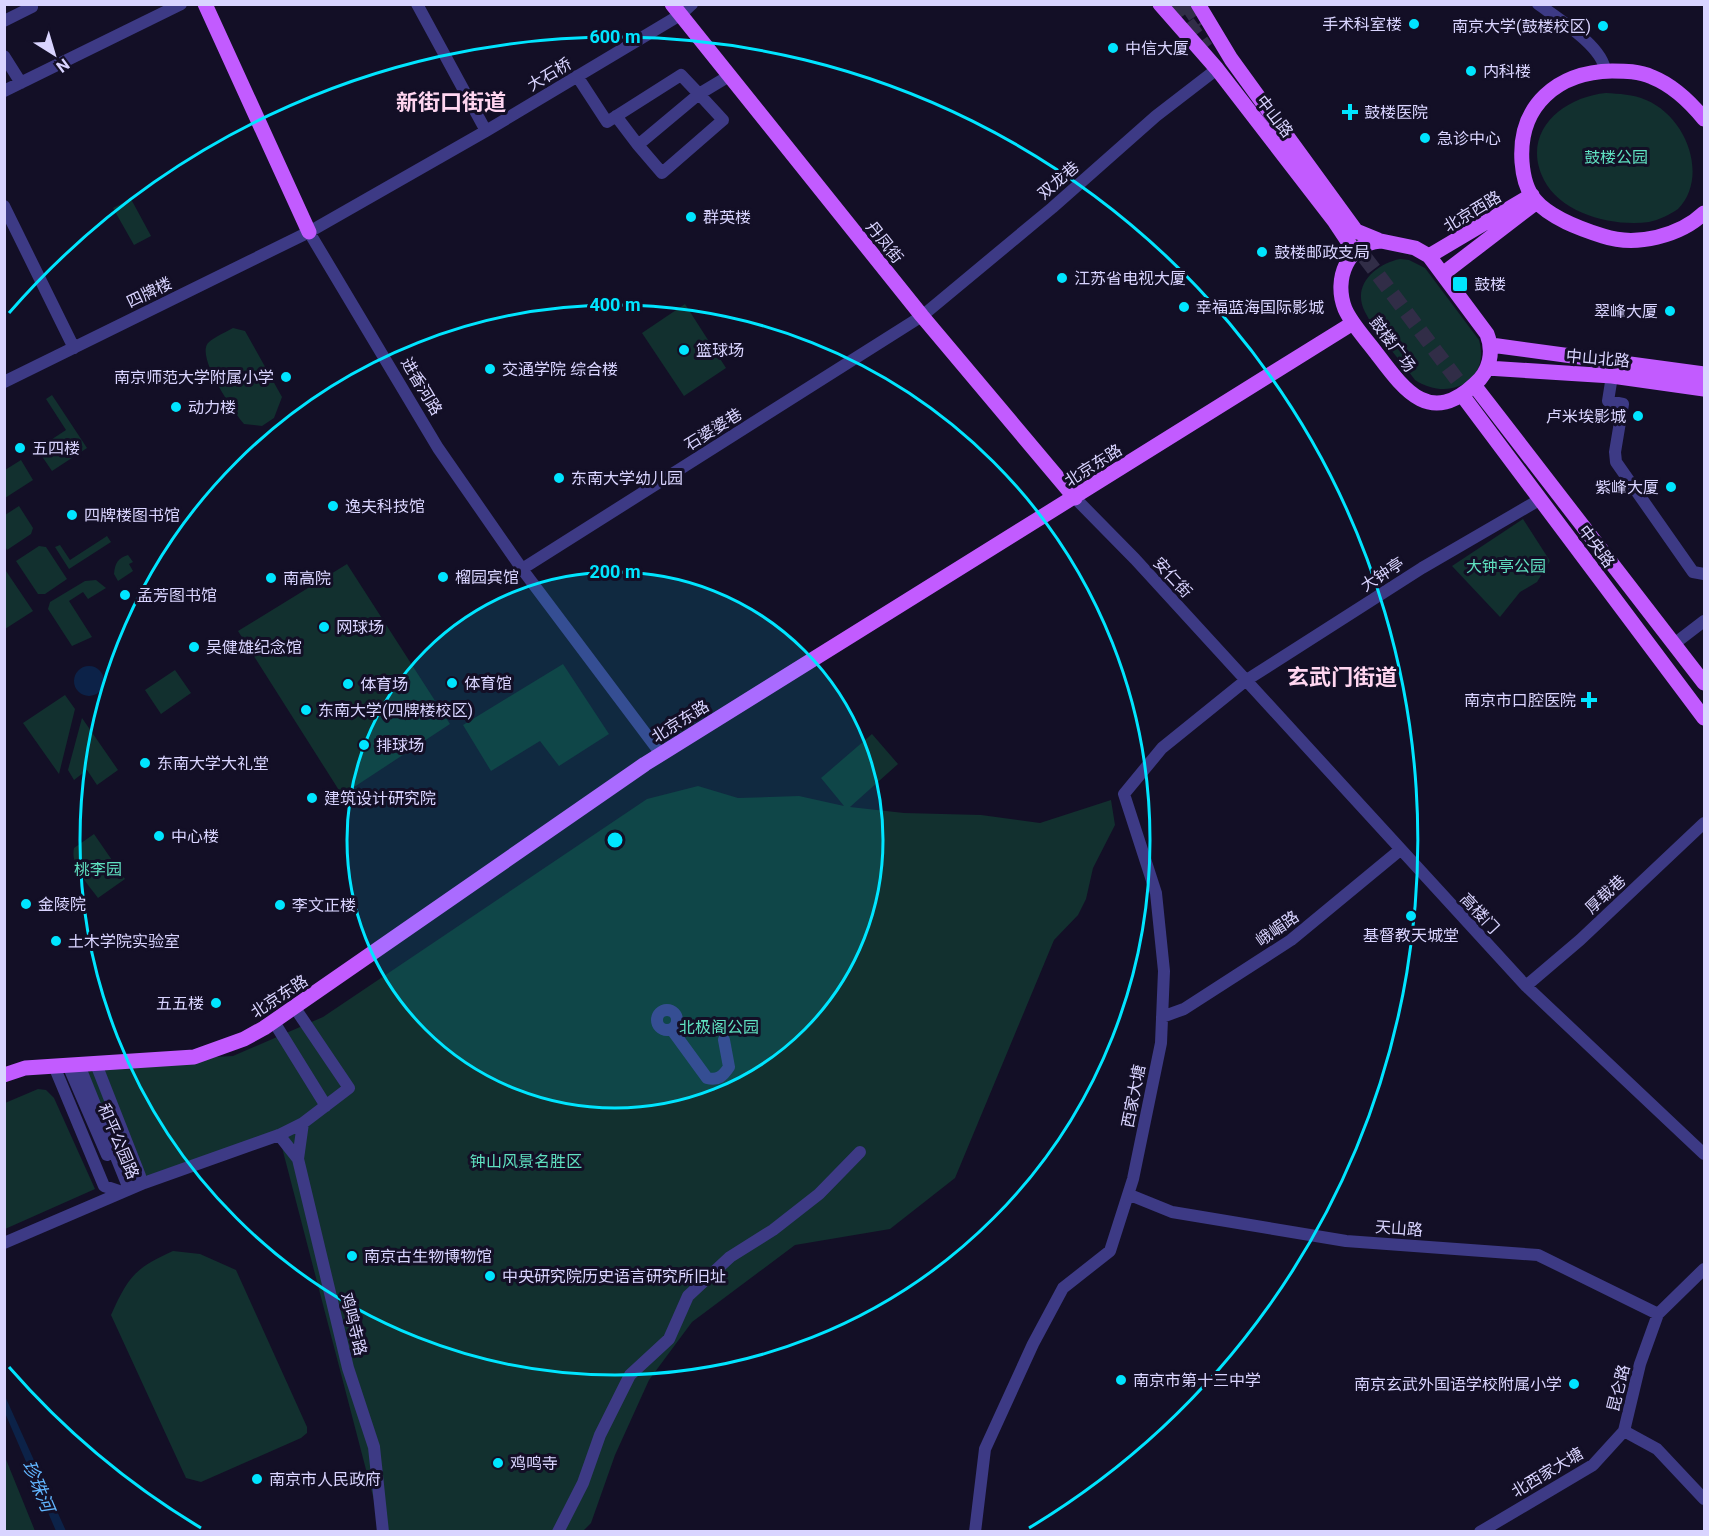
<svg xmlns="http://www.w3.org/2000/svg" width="1709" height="1536" viewBox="0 0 1709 1536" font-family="Roboto,'Noto Sans SC',sans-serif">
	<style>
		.green { fill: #12302f }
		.water { fill: #0c2248 }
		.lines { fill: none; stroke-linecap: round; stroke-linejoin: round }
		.major-tunnel { stroke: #312d47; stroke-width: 15; stroke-dasharray: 15 8; stroke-linecap: butt }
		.minor { stroke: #3d3a85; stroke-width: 12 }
		.major { stroke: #c25bff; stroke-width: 15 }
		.ring { fill: none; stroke: #00e5ff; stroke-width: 3 }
		.poi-dot { fill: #00e5ff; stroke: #130f26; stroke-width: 2 }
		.labels { text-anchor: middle; stroke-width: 6; stroke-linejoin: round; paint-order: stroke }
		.poi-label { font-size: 16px; fill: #d9d4ff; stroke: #130f26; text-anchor: start }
		.street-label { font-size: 16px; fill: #d9d4ff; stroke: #130f26 }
		.park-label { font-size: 16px; fill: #5fe0c0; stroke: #130f26 }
		.water-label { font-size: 18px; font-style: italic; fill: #62b6ff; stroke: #130f26 }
		.district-label { font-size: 22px; font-weight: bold; fill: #ffd6f0; stroke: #130f26 }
		.centre { fill: #00e5ff; stroke: #130f26; stroke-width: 3 }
		.ring-label { font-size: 18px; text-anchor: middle; font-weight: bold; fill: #00e5ff; stroke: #130f26; stroke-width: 6; stroke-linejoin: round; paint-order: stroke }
	</style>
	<rect width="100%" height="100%" fill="#130f26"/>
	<path class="green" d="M1606 93C1619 94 1633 94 1646 100 1687 117 1709 177 1678 209 1669 215 1659 220 1649 222 1614 227 1561 214 1544 180 1520 133 1562 97 1606 93Z
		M131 199 151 236 134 245 113 208Z
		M1400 259 1409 260 1425 268 1479 340C1491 382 1448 402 1415 380 1399 358 1377 336 1365 312 1351 285 1376 264 1400 259Z
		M685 304 726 368 684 396 642 333Z
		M233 328 245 331 282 397 274 418 262 426 244 424C233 411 196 357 208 343 214 337 226 332 233 328Z
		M52 395 87 448 52 471 37 449 66 430 46 399Z
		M21 460 33 480 5 498V470Z
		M19 506 33 528 31 534 7 550 5 546V515Z
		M1523 519 1550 561 1537 582 1520 592 1500 617 1452 566Z
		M107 536 111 542 69 569 55 547 60 545 70 560Z
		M39 546 46 547 67 579 45 594H38L16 561Z
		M128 555 133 562 129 564 133 571 118 581 114 574C115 563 118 558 128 555Z
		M347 564 450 724 342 795 238 631Z
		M4 568 33 611 5 629H4Z
		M96 580 106 588 88 599 83 592 69 601 92 637 72 646 48 609 50 602 85 581Z
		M563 664 609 734 559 766 540 741 491 771 463 725Z
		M175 670 191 693 161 714 145 690Z
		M65 695 75 709 59 774 23 723Z
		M82 718 118 770 97 785 87 770 74 780 68 770Z
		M872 734 898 764 850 807 904 813 981 815 1040 823 1111 800 1115 825 1093 868 1086 899 1078 915 1054 940 955 1178 890 1229 795 1245 692 1322 649 1380 615 1455 591 1523 583 1531H382L279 1136 129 1189 68 1065 233 1056 323 1017 647 799 698 786 738 798 799 796 844 806 821 778Z
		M94 834 125 879 98 898C88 884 70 866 74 848Z
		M38 1089 46 1090 54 1098 95 1189 5 1229V1103Z
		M173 1251 200 1254 236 1270 307 1427V1433L301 1438 201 1482 186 1478 111 1315C128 1277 135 1268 173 1251Z
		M4 1457H5L35 1531H5Z"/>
	<path class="water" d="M74 681a15 15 0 1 1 30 0a15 15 0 1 1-30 0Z
		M4 1394 66 1531H56L5 1413Z"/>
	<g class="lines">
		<path class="major-tunnel" d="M1174 4 1206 48
			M1187 4 1201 25
			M1351 239 1474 402"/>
		<path class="minor" d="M417 4 486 131
			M1538 4C1557 18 1604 47 1605 71
			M4 21 32 7
			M4 56 21 83
			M577 76 607 122 681 75 699 94 729 76
			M4 91 181 4
			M616 116 638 145 699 94 723 120 662 173 638 145
			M4 206 74 348
			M309 232 438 448 522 569 661 754
			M1612 376 1608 401 1623 404 1615 452 1616 462 1693 572 1704 574
			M4 382 309 232 486 131 680 15 692 4
			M1075 498 1135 559 1526 986 1704 1154
			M522 569 922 316 1052 208 1156 116 1217 69
			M1674 644 1704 621
			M1526 986 1580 940 1704 823
			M657 1020a10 10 0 1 1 20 0a10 10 0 1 1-20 0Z
			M1162 1017 1184 1009 1291 940 1400 850
			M274 1022 326 1106
			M672 1030 707 1078C718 1081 723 1076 729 1067L724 1040
			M68 1065 107 1155
			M79 1065 129 1189 140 1176 96 1064
			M54 1066 104 1186 122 1192
			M303 1123 298 1159 348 1368 374 1447 383 1532
			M279 1135 298 1159
			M1130 1195 1172 1212 1346 1241 1538 1255 1658 1314
			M4 1243 144 1183 279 1135 303 1123 349 1088 295 1008
			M1624 1431 1657 1449 1704 1499
			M558 1532 583 1483 600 1435 630 1375 669 1339 688 1296 730 1257 773 1230 819 1194 860 1152
			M975 1532 985 1449 1033 1344 1063 1288 1110 1251 1133 1179 1161 1043 1164 971 1156 893 1124 794 1162 748 1245 681 1422 568 1539 500
			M1480 1532 1593 1465 1624 1431 1640 1364 1658 1314 1704 1269"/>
		<path class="major" d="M205 4 309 232
			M672 4 922 316 1075 498
			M1160 4 1217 69 1335 222 1349 243V256
			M1198 4 1231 59 1356 231 1378 240
			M1704 119C1691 103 1672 85 1652 77 1639 71 1625 71 1612 71 1558 72 1518 105 1522 162 1523 175 1526 190 1535 200 1550 218 1581 229 1603 236 1636 247 1680 236 1704 213
			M1381 241 1415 248 1429 256 1487 334C1494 352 1490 371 1475 384 1430 426 1405 391 1377 354 1367 340 1352 325 1345 309 1333 279 1348 243 1381 241Z
			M1429 256 1532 195
			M1444 273 1534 204
			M1491 345 1704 374
			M1487 368 1612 376 1704 389
			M1474 385 1704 683
			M1462 395 1704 718
			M4 1075 25 1068 194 1057 244 1039 264 1028 645 764 1353 323"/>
	</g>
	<circle cx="615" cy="840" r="268" fill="#00e5ff" fill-opacity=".12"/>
	<g class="ring">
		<circle cx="615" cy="840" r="268"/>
		<circle cx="615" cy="840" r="535"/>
		<path d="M201 1528A803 803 0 0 1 9 1367M9 313A803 803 0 1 1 1029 1528"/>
	</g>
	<g class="poi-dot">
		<circle cx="1414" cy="24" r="6"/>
		<circle cx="1603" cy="26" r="6"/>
		<circle cx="1113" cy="48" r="6"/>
		<circle cx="1471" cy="71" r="6"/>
		<path d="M1347 103h6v6h6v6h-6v6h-6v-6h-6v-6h6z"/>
		<circle cx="1425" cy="138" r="6"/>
		<circle cx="691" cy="217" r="6"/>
		<circle cx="1262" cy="252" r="6"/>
		<circle cx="1062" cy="278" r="6"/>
		<rect x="1452" y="276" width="16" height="16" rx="3"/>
		<circle cx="1184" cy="307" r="6"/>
		<circle cx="1670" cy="311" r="6"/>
		<circle cx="684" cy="350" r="6"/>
		<circle cx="490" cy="369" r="6"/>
		<circle cx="286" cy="377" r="6"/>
		<circle cx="176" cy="407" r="6"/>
		<circle cx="1638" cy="416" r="6"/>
		<circle cx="20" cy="448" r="6"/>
		<circle cx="559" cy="478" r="6"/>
		<circle cx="1671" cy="487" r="6"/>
		<circle cx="333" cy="506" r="6"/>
		<circle cx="72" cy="515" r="6"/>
		<circle cx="443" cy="577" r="6"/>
		<circle cx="271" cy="578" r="6"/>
		<circle cx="125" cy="595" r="6"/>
		<circle cx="324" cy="627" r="6"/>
		<circle cx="194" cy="647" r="6"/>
		<circle cx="452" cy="683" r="6"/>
		<circle cx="348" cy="684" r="6"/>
		<path d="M1586 691h6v6h6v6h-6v6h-6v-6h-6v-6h6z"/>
		<circle cx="306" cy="710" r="6"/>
		<circle cx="364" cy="745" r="6"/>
		<circle cx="145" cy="763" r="6"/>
		<circle cx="312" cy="798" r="6"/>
		<circle cx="159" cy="836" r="6"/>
		<circle cx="26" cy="904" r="6"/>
		<circle cx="280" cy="905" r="6"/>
		<circle cx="1411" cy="916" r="6"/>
		<circle cx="56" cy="941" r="6"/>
		<circle cx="216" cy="1003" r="6"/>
		<circle cx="352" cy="1256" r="6"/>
		<circle cx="490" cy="1276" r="6"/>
		<circle cx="1121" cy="1380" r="6"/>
		<circle cx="1574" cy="1384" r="6"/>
		<circle cx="498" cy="1463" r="6"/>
		<circle cx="257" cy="1479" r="6"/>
	</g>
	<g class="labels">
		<g class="poi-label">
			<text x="1402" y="30" text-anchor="end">手术科室楼</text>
			<text x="1591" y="32" text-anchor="end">南京大学(鼓楼校区)</text>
			<text x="1125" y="54">中信大厦</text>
			<text x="1483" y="77">内科楼</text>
			<text x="1364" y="118">鼓楼医院</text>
			<text x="1437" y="144">急诊中心</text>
			<text x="703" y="223">群英楼</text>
			<text x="1274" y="258">鼓楼邮政支局</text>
			<text x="1074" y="284">江苏省电视大厦</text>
			<text x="1474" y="290">鼓楼</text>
			<text x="1196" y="313">幸福蓝海国际影城</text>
			<text x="1658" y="317" text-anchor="end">翠峰大厦</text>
			<text x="696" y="356">篮球场</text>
			<text x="502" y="375">交通学院 综合楼</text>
			<text x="274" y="383" text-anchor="end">南京师范大学附属小学</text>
			<text x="188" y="413">动力楼</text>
			<text x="1626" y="422" text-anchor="end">卢米埃影城</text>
			<text x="32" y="454">五四楼</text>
			<text x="571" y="484">东南大学幼儿园</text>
			<text x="1659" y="493" text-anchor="end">紫峰大厦</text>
			<text x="345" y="512">逸夫科技馆</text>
			<text x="84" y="521">四牌楼图书馆</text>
			<text x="455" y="583">榴园宾馆</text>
			<text x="283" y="584">南高院</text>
			<text x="137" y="601">孟芳图书馆</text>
			<text x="336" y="633">网球场</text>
			<text x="206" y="653">吴健雄纪念馆</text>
			<text x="464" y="689">体育馆</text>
			<text x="360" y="690">体育场</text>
			<text x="1576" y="706" text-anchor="end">南京市口腔医院</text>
			<text x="318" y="716">东南大学(四牌楼校区)</text>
			<text x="376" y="751">排球场</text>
			<text x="157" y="769">东南大学大礼堂</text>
			<text x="324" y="804">建筑设计研究院</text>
			<text x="171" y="842">中心楼</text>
			<text x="38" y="910">金陵院</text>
			<text x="292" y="911">李文正楼</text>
			<text x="1411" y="941" text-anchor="middle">基督教天城堂</text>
			<text x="68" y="947">土木学院实验室</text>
			<text x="204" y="1009" text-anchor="end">五五楼</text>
			<text x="364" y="1262">南京古生物博物馆</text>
			<text x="502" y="1282">中央研究院历史语言研究所旧址</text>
			<text x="1133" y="1386">南京市第十三中学</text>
			<text x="1562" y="1390" text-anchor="end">南京玄武外国语学校附属小学</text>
			<text x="510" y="1469">鸡鸣寺</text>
			<text x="269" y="1485">南京市人民政府</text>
		</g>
		<g class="street-label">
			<text transform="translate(549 74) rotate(-31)" y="6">大石桥</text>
			<text transform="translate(1275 116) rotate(52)" y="6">中山路</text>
			<text transform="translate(1058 180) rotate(-41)" y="6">双龙巷</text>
			<text transform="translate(1472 211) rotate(-31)" y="6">北京西路</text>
			<text transform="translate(885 242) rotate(51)" y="6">丹凤街</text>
			<text transform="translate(149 292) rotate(-26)" y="6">四牌楼</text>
			<text transform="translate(1393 344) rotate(53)" y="6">鼓楼广场</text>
			<text transform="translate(1598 358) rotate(5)" y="6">中山北路</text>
			<text transform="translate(422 386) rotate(59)" y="6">进香河路</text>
			<text transform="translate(713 429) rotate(-32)" y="6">石婆婆巷</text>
			<text transform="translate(1093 465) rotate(-32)" y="6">北京东路</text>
			<text transform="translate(1597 546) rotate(53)" y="6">中央路</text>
			<text transform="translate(1382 574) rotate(-33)" y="6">大钟亭</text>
			<text transform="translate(1173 577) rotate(47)" y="6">安仁街</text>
			<text transform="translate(680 721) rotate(-32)" y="6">北京东路</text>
			<text transform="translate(1605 894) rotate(-43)" y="6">厚载巷</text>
			<text transform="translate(1480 913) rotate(47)" y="6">高楼门</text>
			<text transform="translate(1277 928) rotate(-35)" y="6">峨嵋路</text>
			<text transform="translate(279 996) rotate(-33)" y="6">北京东路</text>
			<text transform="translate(1133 1096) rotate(-79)" y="6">西家大塘</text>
			<text transform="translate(119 1141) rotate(67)" y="6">和平公园路</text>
			<text transform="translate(1399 1228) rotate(4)" y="6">天山路</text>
			<text transform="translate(354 1324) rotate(76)" y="6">鸡鸣寺路</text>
			<text transform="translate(1618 1388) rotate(-76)" y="6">昆仑路</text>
			<text transform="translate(1547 1472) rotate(-31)" y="6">北西家大塘</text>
		</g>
		<g class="park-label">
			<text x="1616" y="163">鼓楼公园</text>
			<text x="1506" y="572">大钟亭公园</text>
			<text x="98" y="875">桃李园</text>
			<text x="719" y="1033">北极阁公园</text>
			<text x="526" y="1167">钟山风景名胜区</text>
		</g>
		<g class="water-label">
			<text transform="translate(38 1486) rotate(67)" y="6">珍珠河</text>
		</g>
		<g class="district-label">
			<text x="451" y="110">新街口街道</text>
			<text x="1342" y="685">玄武门街道</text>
		</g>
	</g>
	<circle cx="615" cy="840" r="9" class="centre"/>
	<g class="ring-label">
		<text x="615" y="43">600 m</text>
		<text x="615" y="311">400 m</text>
		<text x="615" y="578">200 m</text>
	</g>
	<rect width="1709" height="1536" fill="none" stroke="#d9d4ff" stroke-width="12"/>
	<g transform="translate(54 54) rotate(143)" stroke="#130f26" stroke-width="4.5" paint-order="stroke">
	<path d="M0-4.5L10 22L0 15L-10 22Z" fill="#d9d4ff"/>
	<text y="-9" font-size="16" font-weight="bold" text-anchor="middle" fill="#d9d4ff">N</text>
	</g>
</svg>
